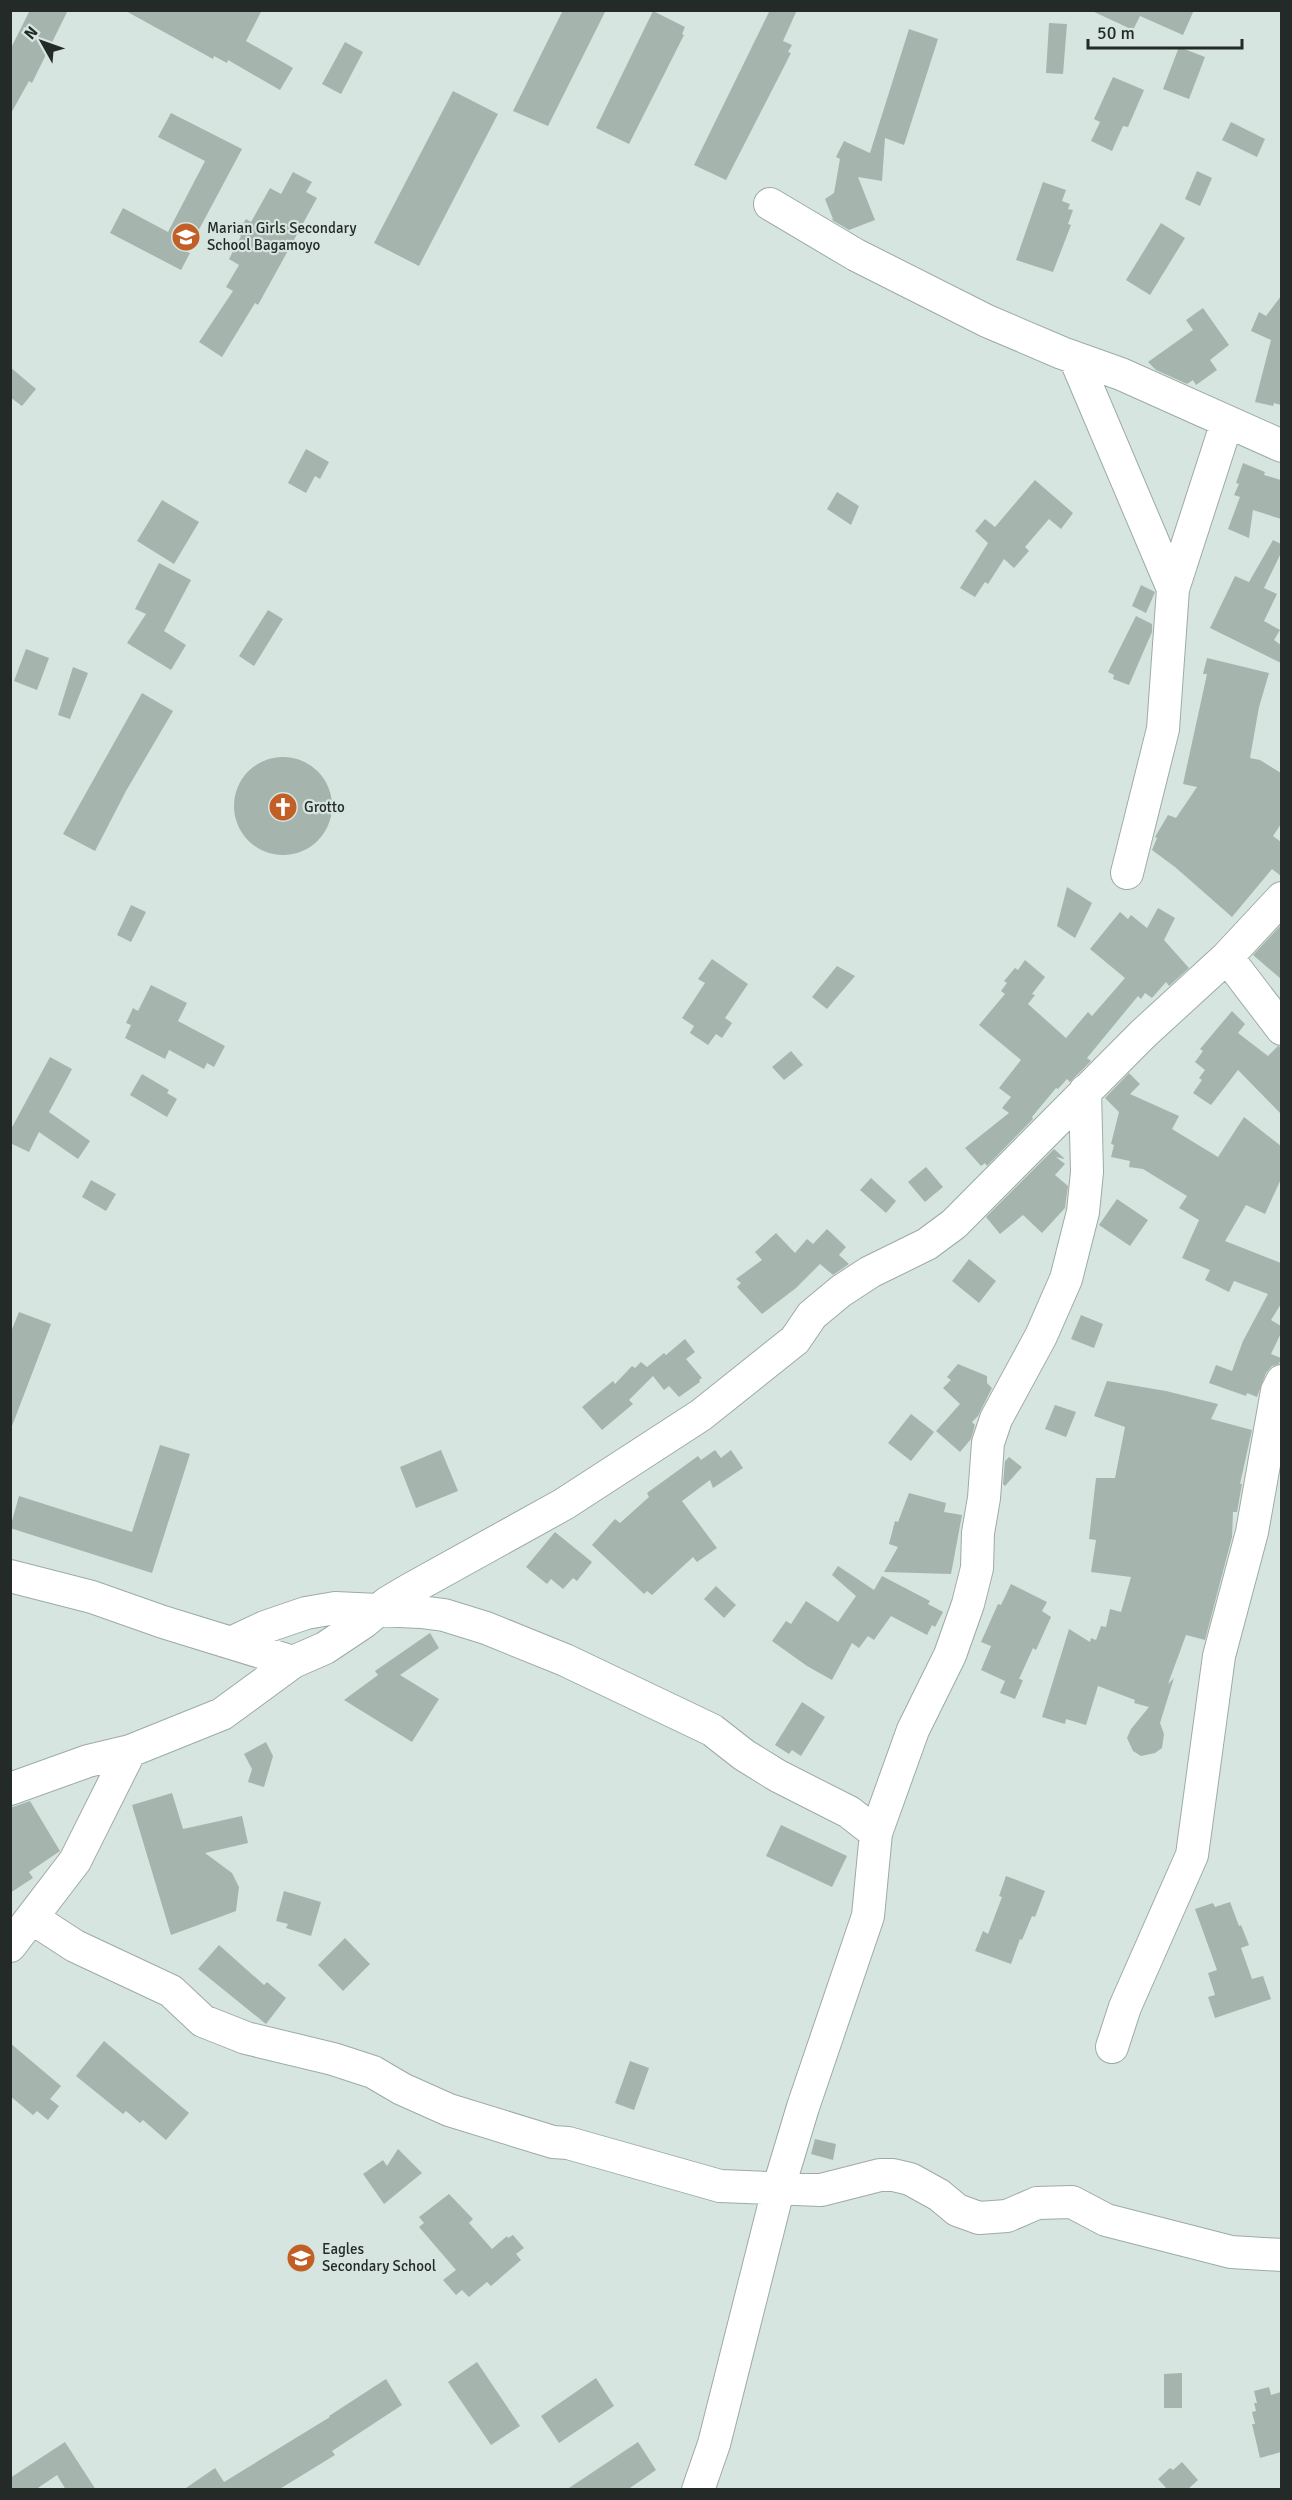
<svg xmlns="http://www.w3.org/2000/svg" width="1292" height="2500" viewBox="0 0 1292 2500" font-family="Signika,sans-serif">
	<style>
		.building { fill: #a6b4ae }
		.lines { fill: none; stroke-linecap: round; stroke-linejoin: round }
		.minor-casing { stroke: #9daba5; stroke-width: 34 }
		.minor { stroke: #fff; stroke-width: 32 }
		.labels { text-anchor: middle; stroke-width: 4.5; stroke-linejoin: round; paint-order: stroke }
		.poi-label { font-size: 15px; fill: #242a27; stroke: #d6e5df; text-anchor: start }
	</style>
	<rect width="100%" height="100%" fill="#d6e5df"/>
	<path class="building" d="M30 10H68L32 83 29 81 10 115V50Z
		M124 10H262L246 41 293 68 280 90 228 60 227 63 214 56 213 59Z
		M563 10H606L548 126 513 111Z
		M770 10H797L783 41 792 45 788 52 791 53 726 180 694 165Z
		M1090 10H1194L1183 35 1140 16 1133 30Z
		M653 11 685 27 682 34 684 35 629 144 596 128Z
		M1049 23 1067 24 1063 74 1046 73Z
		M909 29 938 39 904 145 885 138 882 181 858 177 875 220 849 230 832 220 833 219 825 199 834 193 840 159 836 157 844 141 870 153Z
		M345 42 363 52 341 94 322 84Z
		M1179 47 1205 57 1189 99 1163 89Z
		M1113 77 1144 90 1128 127 1123 126 1112 151 1091 141 1100 122 1094 119Z
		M453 91 498 114 419 266 374 243Z
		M171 113 242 149 187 252 190 253 181 270 110 233 123 208 168 232 205 161 158 137Z
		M1231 122 1265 139 1257 157 1222 140Z
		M1197 171 1212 178 1200 206 1185 199Z
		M293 172 312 182 306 192 317 198 258 305 255 303 222 357 199 342 233 291 226 287 239 265 229 259 241 236 237 234 246 219 251 222 270 188 281 194Z
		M1043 182 1066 190 1062 201 1070 204 1068 209 1073 210 1068 224 1071 225 1053 272 1016 260Z
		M1161 223 1185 238 1150 295 1126 280Z
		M1281 296V405L1274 403 1273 406 1255 402 1271 340 1251 331 1259 312 1266 316Z
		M1203 308 1229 345 1210 360 1217 370 1196 385 1193 380 1187 384 1156 370 1148 362 1193 330 1186 320Z
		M10 367 36 389 22 406 10 397Z
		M306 449 329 462 320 479 315 476 306 493 288 483Z
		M1243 463 1265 472 1264 475 1281 480V519L1253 510 1249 538 1228 529 1240 497 1234 495 1239 484 1236 483Z
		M1035 480 1073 513 1061 529 1049 519 1025 547 1029 551 1014 568 1004 559 988 584 985 582 975 597 960 588 988 543 975 531 985 519 995 527Z
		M837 492 859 506 851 525 827 509Z
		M162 500 199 522 174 564 137 541Z
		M1273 540 1281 544V553L1264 588 1277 594 1264 621 1280 630 1274 640 1281 645V663L1210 628 1235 576 1249 582Z
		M159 563 191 580 164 631 186 645 171 670 127 643 146 614 135 609Z
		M1141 585 1155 592 1146 613 1132 606Z
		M268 610 283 619 254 666 239 656Z
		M1136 616 1152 624V632L1129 685 1113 679 1114 675 1108 672Z
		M26 649 49 658 37 690 14 681Z
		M1207 658 1269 673 1259 707 1250 758 1260 760 1281 773V824L1273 836 1281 842V876L1272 869 1232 917 1175 867 1152 850 1157 838 1155 837 1168 815 1176 818 1197 787 1183 784 1207 674H1203Z
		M73 667 88 673 70 719 58 715Z
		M142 693 173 711 126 791 95 851 63 834Z
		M234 806a49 49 0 1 1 98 0a49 49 0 1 1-98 0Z
		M1067 887 1092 903 1075 938 1057 926Z
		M131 905 146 912 131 942 117 935Z
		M1158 908 1175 918 1164 940 1189 968 1169 986 1166 982 1152 998 1145 993 1141 999 1138 996 1087 1058 1091 1061 1070 1082 1067 1079 1058 1089 1056 1088 1032 1117 1033 1119 987 1166 985 1163 981 1166 965 1148 1009 1113 1002 1108 1011 1097 999 1088 1021 1060 979 1025 1005 994 1001 991 1007 983 1004 981 1015 968 1018 970 1025 960 1045 977 1032 994 1035 995 1028 1004 1066 1038 1088 1012 1092 1016 1125 978 1090 949 1120 912 1128 919 1131 915 1147 928Z
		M1281 925V979L1253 955Z
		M712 959 748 984 725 1018 732 1023 722 1038 716 1034 708 1045 690 1033 694 1026 682 1018 705 983 698 979Z
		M837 966 855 976 827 1009 812 997Z
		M151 985 187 1003 178 1021 225 1046 214 1067 207 1063 204 1069 169 1050 165 1059 125 1038 131 1025 126 1023 133 1008 138 1011Z
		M1232 1011 1245 1024 1238 1033 1268 1056 1278 1046 1281 1047V1114L1238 1070 1211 1105 1193 1093 1202 1080 1199 1078 1205 1070 1195 1062 1203 1051 1200 1049Z
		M791 1051 803 1065 784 1080 772 1067Z
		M50 1057 72 1069 49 1112 90 1141 78 1159 39 1132 29 1152 10 1143V1131Z
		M1129 1073 1140 1084 1130 1094 1179 1116 1172 1129 1218 1157 1244 1117 1281 1146V1179L1265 1214 1246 1205 1225 1241 1281 1263V1304L1271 1320 1281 1326V1333L1271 1354 1281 1358 1279 1364 1272 1366 1266 1373 1257 1397 1247 1393 1246 1396 1209 1383 1216 1365 1232 1371 1243 1341 1268 1294 1234 1281 1229 1292 1205 1280 1210 1270 1182 1258 1199 1220 1179 1208 1187 1196 1143 1169 1129 1167 1130 1161 1111 1157 1114 1145 1111 1144 1119 1112 1105 1098Z
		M142 1074 169 1090 167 1093 177 1099 167 1117 130 1095Z
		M1054 1149 1065 1159 1056 1157 1065 1164 1055 1175 1068 1186 1065 1208 1042 1233 1023 1215 1000 1234 986 1217Z
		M926 1167 943 1187 925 1202 908 1182Z
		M871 1178 896 1201 886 1213 860 1190Z
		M91 1180 116 1194 106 1211 82 1197Z
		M1117 1199 1148 1220 1130 1246 1099 1225Z
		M827 1229 846 1247 839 1255 849 1264 833 1275 820 1264 796 1288 762 1314 737 1287 741 1283 736 1279 762 1260 755 1252 776 1233 795 1253 807 1239 813 1244Z
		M969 1259 996 1281 979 1303 952 1281Z
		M19 1312 51 1324 12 1426 10 1334Z
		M1081 1315 1103 1324 1094 1348 1071 1339Z
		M685 1339 695 1352 686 1359 702 1378 699 1380 700 1382 679 1397 669 1386 664 1390 653 1376 629 1400 633 1404 602 1430 582 1407 613 1381 615 1384 632 1366 635 1368 641 1362 647 1367 664 1353 666 1355Z
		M958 1364 987 1376V1383L992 1388 978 1416 972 1422 975 1425 971 1439 960 1452 936 1431 960 1404 943 1388 951 1380 947 1377Z
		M1107 1381 1166 1391 1218 1404 1211 1419 1252 1430 1240 1484H1242L1237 1512H1233L1232 1537 1205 1640 1186 1635 1168 1684 1174 1678 1160 1723 1164 1734 1162 1748 1155 1753 1141 1756 1133 1751 1127 1738 1131 1729 1149 1707 1134 1703 1135 1700 1098 1686 1086 1725 1066 1719 1065 1724 1042 1717 1069 1629 1090 1642 1091 1638 1096 1640 1101 1626 1106 1627 1110 1609 1121 1612 1131 1577 1091 1572 1096 1540 1089 1539 1096 1478H1115L1125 1427 1094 1416Z
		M1055 1405 1076 1412 1066 1437 1045 1429Z
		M911 1414 934 1432 911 1461 888 1443Z
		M160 1445 190 1454 152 1573 10 1528 19 1496 132 1532Z
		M441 1450 458 1491 416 1508 400 1467Z
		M715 1450 721 1458 731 1450 743 1468 713 1488 710 1480 682 1501 717 1548 697 1562 693 1557 652 1595 647 1591 644 1594 592 1545 615 1519 620 1523 649 1497 647 1493 698 1456 701 1460Z
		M1009 1457 1022 1467 1005 1486 1003 1484 1005 1461Z
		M909 1493 946 1503 944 1512 962 1515 951 1574 884 1572 898 1547 889 1544 895 1521 898 1522Z
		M555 1532 592 1562 577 1581 573 1578 563 1589 551 1579 547 1584 526 1567Z
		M838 1566 874 1590 882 1576 930 1601 928 1604 943 1612 935 1627 932 1625 927 1635 891 1616 874 1640 868 1636 859 1648 852 1643 832 1680 807 1666 772 1641 786 1621 791 1624 806 1601 838 1622 856 1596 832 1575Z
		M1011 1584 1047 1602 1042 1611 1051 1617 1036 1650 1033 1648 1019 1679 1023 1680 1015 1699 1000 1693 1005 1681 981 1670 991 1646 981 1642 998 1604 1001 1605Z
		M716 1586 736 1605 724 1618 704 1599Z
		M430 1633 439 1648 400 1675 439 1699 412 1742 344 1700 378 1675 375 1671Z
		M802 1702 825 1717 801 1756 792 1750 789 1754 775 1745Z
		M266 1742 273 1756 264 1787 248 1782 252 1769 244 1754Z
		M172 1793 183 1829 242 1816 248 1843 205 1853 232 1873 239 1887 236 1911 171 1935 132 1805Z
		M30 1801 60 1851 29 1872 33 1878 10 1893V1808Z
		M781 1825 847 1856 832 1887 766 1856Z
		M1006 1876 1045 1891 1035 1917 1032 1916 1022 1940 1020 1939 1011 1964 975 1951 983 1931 988 1934 1002 1897 999 1896Z
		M284 1891 321 1902 311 1936 286 1928 288 1924 276 1921Z
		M1230 1902 1239 1926 1241 1925 1249 1945 1241 1948 1252 1979 1263 1976 1271 1999 1215 2018 1208 1997 1215 1995 1208 1973 1217 1970 1195 1909 1213 1903 1215 1907Z
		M345 1938 370 1964 343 1991 318 1965Z
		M219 1945 264 1985 267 1982 286 1998 266 2024 198 1969Z
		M104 2041 189 2113 166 2140 143 2120 140 2123 126 2111 123 2114 76 2076Z
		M10 2043 61 2086 50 2099 59 2106 48 2120 37 2111 33 2115 10 2096Z
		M630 2061 649 2068 634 2110 615 2103Z
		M815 2139 836 2144 833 2160 811 2154Z
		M398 2149 422 2173 384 2204 363 2174 383 2160 387 2166Z
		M449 2194 473 2219 469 2223 492 2249 507 2236 508 2238 513 2235 524 2248 516 2254 521 2260 491 2286 487 2282 469 2297 462 2290 456 2295 443 2280 456 2270 419 2227 424 2223 419 2217Z
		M477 2362 520 2426 491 2445 448 2382Z
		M1182 2373V2408H1164V2374Z
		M596 2378 614 2406 559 2443 541 2416Z
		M386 2379 402 2405 332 2451 335 2455 278 2490H183L215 2468 224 2482 330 2417 329 2416Z
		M1269 2387 1271 2395 1281 2392V2452L1260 2458 1252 2424H1255L1252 2412 1256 2411 1254 2403H1257L1254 2391Z
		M65 2442 96 2490H66L57 2475 35 2490H10V2478Z
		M638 2442 656 2470 627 2490H566Z
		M1182 2462 1198 2480 1187 2490H1168L1158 2479 1170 2468 1173 2470Z"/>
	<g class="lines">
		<g class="minor-casing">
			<path id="minor" d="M770 204 856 255 987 321 1062 353 1121 374 1282 446
				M1075 358 1173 589
				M1127 873 1163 729 1173 589 1227 422
				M1227 957 1282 1029
				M10 1576 92 1597 163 1622 293 1662
				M231 1643 265 1627 306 1613 335 1608 421 1612 444 1615 486 1628 565 1660 712 1730 744 1755 778 1776 849 1812 876 1833
				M10 1789 88 1761 130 1751 222 1714 293 1662 325 1648 364 1622 387 1603 407 1591 564 1504 701 1415 795 1340 812 1315 841 1291 870 1272 927 1244 954 1224 1143 1034 1227 957 1282 898
				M32 1918 75 1946 171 1991 203 2021 246 2038 333 2059 373 2072 402 2089 449 2110 553 2142 568 2143 720 2186 821 2190 880 2175H893L910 2179 939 2195 957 2210 979 2218 1007 2216 1037 2203 1072 2202 1106 2220 1231 2252 1282 2255
				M10 1946 75 1861 130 1751
				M1112 2047 1125 2007 1192 1855 1219 1656 1252 1532 1277 1391 1282 1381
				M698 2490 714 2444 778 2190 803 2107 868 1916 876 1833 913 1730 950 1655 968 1604 977 1568 978 1533 984 1498 988 1443 996 1419 1041 1336 1066 1279 1083 1212 1087 1172 1085 1091"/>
		</g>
		<use href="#minor" class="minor"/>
	</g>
	<defs>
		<g id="school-disc" transform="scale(1.5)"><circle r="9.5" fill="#c25f26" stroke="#d6e5df"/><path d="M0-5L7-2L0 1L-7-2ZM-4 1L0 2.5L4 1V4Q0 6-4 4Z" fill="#fff"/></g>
		<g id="church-disc" transform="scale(1.5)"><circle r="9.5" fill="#c25f26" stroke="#d6e5df"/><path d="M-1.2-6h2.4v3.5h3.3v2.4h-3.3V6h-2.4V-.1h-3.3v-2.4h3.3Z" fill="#fff"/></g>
	</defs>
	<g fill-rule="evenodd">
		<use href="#school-disc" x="186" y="237"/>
		<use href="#church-disc" x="283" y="807"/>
		<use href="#school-disc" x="301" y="2258"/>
	</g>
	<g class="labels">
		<g class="poi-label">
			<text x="207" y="233">Marian Girls Secondary<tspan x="207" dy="17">School Bagamoyo</tspan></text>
			<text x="304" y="812">Grotto</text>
			<text x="322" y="2254">Eagles<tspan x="322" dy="17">Secondary School</tspan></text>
		</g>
	</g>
	<rect width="1292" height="2500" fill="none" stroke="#242a27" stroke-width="24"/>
	<g transform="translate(42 42) rotate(310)" stroke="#d6e5df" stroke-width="4.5" paint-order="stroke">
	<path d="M0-4.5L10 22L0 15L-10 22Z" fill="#242a27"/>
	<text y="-9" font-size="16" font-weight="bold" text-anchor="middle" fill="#242a27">N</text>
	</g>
	<path d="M1088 39v9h154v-9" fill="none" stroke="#242a27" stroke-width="3"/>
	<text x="1097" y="39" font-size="18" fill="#242a27" stroke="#d6e5df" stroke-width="4.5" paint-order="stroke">50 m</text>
</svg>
